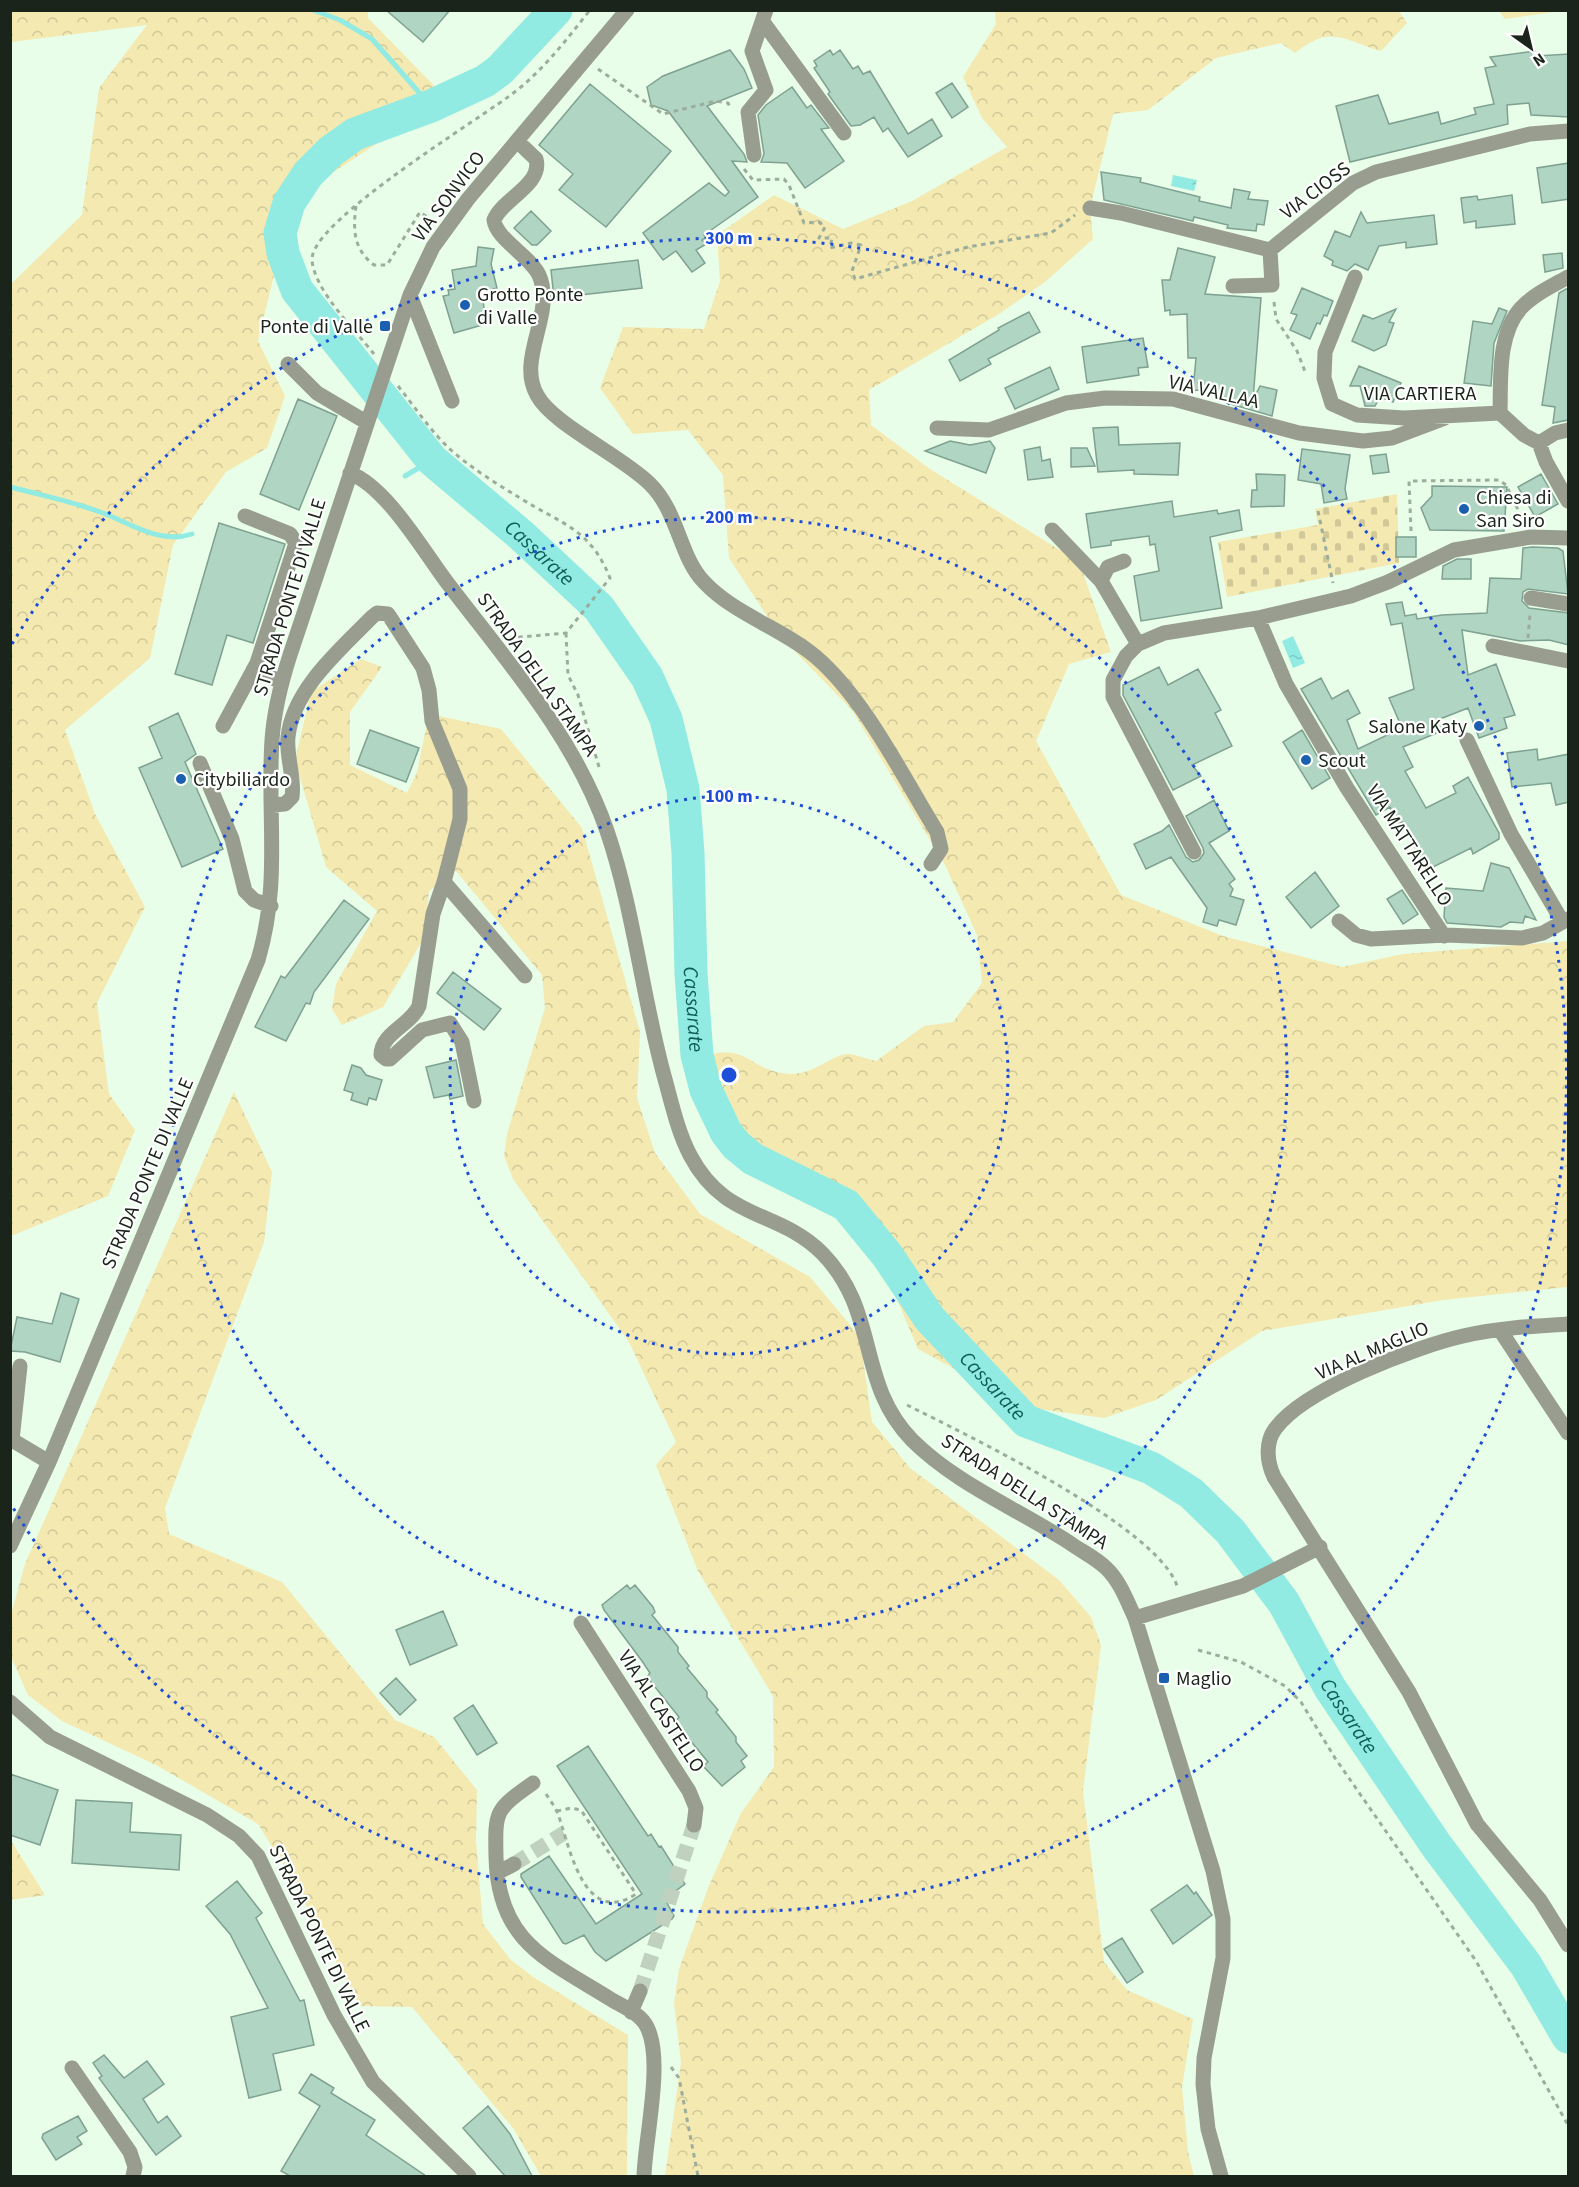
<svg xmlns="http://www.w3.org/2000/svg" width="1579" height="2187" viewBox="0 0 1579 2187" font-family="'Source Sans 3',sans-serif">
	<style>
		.forest { fill: url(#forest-crowns) }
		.cemetery { fill: url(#cemetery-stones) }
		.water { fill: url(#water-ripples) }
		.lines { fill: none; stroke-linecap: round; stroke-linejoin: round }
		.stream { stroke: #91ebe2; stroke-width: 5 }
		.river { stroke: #91ebe2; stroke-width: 33 }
		.building { fill: #b0d5c3; stroke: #7ea191; stroke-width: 1.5 }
		.minor-tunnel { stroke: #c0d2bf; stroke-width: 15; stroke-dasharray: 15 8; stroke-linecap: butt }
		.path { stroke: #9dad9c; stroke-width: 3; stroke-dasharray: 4.5 4.5; stroke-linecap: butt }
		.minor { stroke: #999d8f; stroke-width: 15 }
		.ring { fill: none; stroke: #1d4ed8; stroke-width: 3; stroke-dasharray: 3 6 }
		.poi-dot { fill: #1b60b0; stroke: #fff; stroke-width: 2 }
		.labels { text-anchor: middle; stroke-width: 4.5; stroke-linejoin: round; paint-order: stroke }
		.street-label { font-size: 20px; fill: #1a241a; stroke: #fff }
		.poi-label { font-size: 20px; fill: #1a241a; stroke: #fff; text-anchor: start }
		.water-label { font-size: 21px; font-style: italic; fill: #0e5c57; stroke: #fff }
		.centre { fill: #1d4ed8; stroke: #fff; stroke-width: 3 }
		.ring-label { font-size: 18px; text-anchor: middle; font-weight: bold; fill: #1d4ed8; stroke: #fff; stroke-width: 4.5; stroke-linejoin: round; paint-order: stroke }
	</style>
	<defs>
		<pattern id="forest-crowns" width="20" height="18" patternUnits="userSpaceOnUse" patternTransform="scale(1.5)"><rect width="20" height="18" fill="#f3e9b1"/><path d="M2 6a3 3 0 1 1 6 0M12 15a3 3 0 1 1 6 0" fill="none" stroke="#d0c898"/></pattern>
		<pattern id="cemetery-stones" width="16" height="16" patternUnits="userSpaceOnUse" patternTransform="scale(1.5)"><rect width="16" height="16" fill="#f3e9b1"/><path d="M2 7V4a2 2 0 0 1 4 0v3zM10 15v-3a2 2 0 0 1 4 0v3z" fill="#d0c898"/></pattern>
		<pattern id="water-ripples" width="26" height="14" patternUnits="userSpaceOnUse" patternTransform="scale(1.5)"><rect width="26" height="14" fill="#91ebe2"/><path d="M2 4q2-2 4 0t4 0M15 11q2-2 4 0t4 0" fill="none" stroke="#7cc9c1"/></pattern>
	</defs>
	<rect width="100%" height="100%" fill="#e9fee8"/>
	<path class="forest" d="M11 10 368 11V18L446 98 326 177 284 234 258 341 285 396 267 448 226 472 173 545 150 658 65 730 95 814 145 907 97 1003 109 1094 135 1130 108 1196 11 1236V284L82 215 99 88 147 25 11 42Z
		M1568 10 1505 19 1499 11V10Z
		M998 11H1399L1407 23 1381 51C1344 41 1332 23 1295 53L1281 43 1216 58 1148 110 1113 114 1090 208 1093 239 1045 282 999 314 869 390 871 425 930 469 1079 562 1111 652 1069 664 1036 741 1121 895 1223 936 1342 967 1403 954 1568 941V1287L1443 1300 1262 1331 1156 1400 1104 1418 1024 1407 918 1349 890 1283 850 1217 758 1161 708 1056C743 1043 750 1068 782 1073 812 1079 830 1054 849 1054 857 1055 868 1059 876 1061L924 1026 953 1022 982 983 977 935 945 865 852 710 780 636 729 558 723 475 688 430 633 434 600 388 623 327 704 329 720 281 717 235 774 195 843 229 912 201 1007 147 982 118 963 77 996 24 995 13Z
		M361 659 382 667 350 712V765L407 793 417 772 429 714 501 729 582 828 640 1032 637 1098 655 1153 700 1214 810 1277 846 1320 860 1338 872 1422 910 1468 1059 1580 1091 1617 1101 1645 1083 1791 1104 1962 1127 1990 1193 2019 1182 2087 1188 2152 1194 2176H665L681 2062 674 2003 679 1969 708 1888 741 1813 774 1767 773 1696 698 1571 656 1465 676 1442 629 1342 513 1179 504 1156 507 1134 545 1008 542 975 456 871 429 891 424 938 383 1007 342 1025 332 1009 336 984 377 911 326 867 295 760 311 692Z
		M234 1092 272 1172 264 1242 165 1508 169 1534 282 1582 395 1720 434 1737 477 1790 476 1841 483 1924 510 1959 533 1977 628 2035 627 2176H541L513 2128 412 2007 360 2006 289 1874 258 1824 156 1765 62 1721 28 1695 12 1659 10 1646 11 1615 25 1564Z
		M10 1842H12L45 1895 11 1900Z"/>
	<path class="cemetery" d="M1397 494 1399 563 1227 597 1218 542 1318 525 1315 509Z"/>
	<path class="water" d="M1173 175 1197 180 1194 191 1171 186Z
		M1293 636 1305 663 1293 668 1282 641Z"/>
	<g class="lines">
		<path class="stream" d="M313 10 340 20 372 39 431 106
			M405 476 432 460
			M10 487C40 495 71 501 100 512 129 522 159 545 192 534"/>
		<path class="river" id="s1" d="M556 10 500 70 485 81 431 106 355 134 331 151 308 174 289 203 280 233 283 253 297 290 432 460 521 535 599 608 647 677 666 719 683 789 688 853 691 974 697 1055 706 1090 726 1132 736 1145 753 1159 846 1205 887 1255 930 1319 1026 1421 1151 1468 1191 1493 1230 1531 1284 1603 1330 1688 1436 1845 1526 1965 1568 2037"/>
	</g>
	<path class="building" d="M386 10H450L423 42Z
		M730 50 744 69 752 88 707 106 744 154 747 162 732 161 758 197 704 235 706 237 702 240 706 244 696 250 705 263 692 272 676 251 663 260 643 233 709 183 725 196 729 192 668 111 651 105 647 87 663 76Z
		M830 50 833 55 840 50 853 69 858 66 863 74 870 71 908 134 932 119 942 136 908 157 888 128 883 132 874 117 860 125 851 126 828 94 830 92 814 68 817 66 814 61Z
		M1535 51 1536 56 1569 54V117L1531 115 1529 103 1507 105 1508 124 1350 162 1336 106 1378 95 1389 124 1438 112 1441 124 1476 114 1474 108 1494 104 1485 68 1496 66 1490 57Z
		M952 83 968 107 952 118 936 93Z
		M590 84 671 151 606 227 559 190 573 174 539 145Z
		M792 87 807 108 811 105 829 128 821 129 844 161 805 188 787 163 761 162 764 154 758 115 766 105Z
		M1569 163V199L1542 203 1537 168Z
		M1101 172 1141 178 1140 182 1200 197 1199 201 1231 208 1234 189 1250 192 1248 199 1268 201 1264 225 1257 224 1256 231 1227 228 1228 225 1194 217 1193 221 1104 200Z
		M1512 195 1515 224 1476 228V221L1464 223 1461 198 1477 196 1478 200Z
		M531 211 551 231 537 245H532L514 228Z
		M1361 212 1367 223 1434 215 1437 244 1406 248V242L1379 246 1368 270 1355 264 1347 271 1332 265 1333 261 1324 256 1335 231 1350 237Z
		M478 247 494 249 491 264 497 288 482 292 486 324 454 333 443 296 449 295 448 290 455 289 452 270 476 266Z
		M1178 248 1215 257 1205 294 1261 298 1253 400 1260 386 1277 390 1272 416 1227 403 1228 398 1211 394V391L1193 390 1196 358H1188L1187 314 1170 315V310L1165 311 1162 280H1170Z
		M1562 253 1563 268 1545 272 1543 255Z
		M638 260 642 288 554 298 551 270Z
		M1302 288 1333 301 1327 316 1324 315 1320 324 1317 323 1310 339 1290 330 1297 315 1291 313Z
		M1566 289H1569V414L1568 420 1553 423 1555 407 1542 405 1559 293Z
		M1499 308 1507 311 1494 343 1491 386 1464 383 1473 321 1492 324Z
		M1396 309 1389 322 1394 323 1386 345 1374 351 1352 341 1363 315 1373 319Z
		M1029 312 1040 332 988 359 991 364 960 381 949 360 999 330 998 328Z
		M1143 338 1148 367 1138 368 1139 375 1087 383 1082 347Z
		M1359 366 1401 383 1393 402 1380 397 1375 406H1365L1360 386H1350Z
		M1050 367 1059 389 1015 409 1005 388Z
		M298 399 337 416 299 510 260 494Z
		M1118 427 1119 445 1180 443 1178 475 1134 474V470L1098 472 1093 428Z
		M950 441 970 445 990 441 995 448 986 473 925 451Z
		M1040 447 1042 461 1050 459 1053 477 1028 480 1024 450Z
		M1071 448H1087L1095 466 1071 467Z
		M1302 449 1350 455 1345 489 1347 499 1324 503 1321 484 1298 480Z
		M1386 454 1389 472 1373 474 1370 456Z
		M1256 474 1285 475 1284 506 1251 507 1252 490H1257Z
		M1541 474 1558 504 1535 517 1518 487Z
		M1432 486 1507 487 1504 531 1430 530 1421 508 1432 496Z
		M1172 501 1174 517 1217 510 1218 514 1239 510 1242 530 1210 537 1222 608 1141 621 1134 576 1159 571 1155 544 1150 545 1149 536 1111 541V545L1091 548 1086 514Z
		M219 523 285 544 253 643 227 635 212 685 175 674Z
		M1396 537H1416V557H1396Z
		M1532 547 1558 548 1563 551 1568 594 1528 589 1523 592 1522 601 1529 608 1569 613V645L1549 640 1520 641 1462 630 1468 675 1496 664 1515 715 1504 718 1507 728 1479 738 1468 708 1440 719 1444 730 1403 747 1413 767 1405 771 1426 808 1456 793 1453 786 1468 777 1499 833V839L1473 854 1471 848 1427 870 1402 822 1398 824 1390 807 1376 815 1301 689 1321 678 1332 699 1348 690 1360 713 1347 720 1358 749 1402 728 1389 698 1414 689 1402 623 1391 625 1386 604 1402 602 1405 616 1416 614 1417 619 1442 615 1487 613 1490 578 1521 579 1523 548Z
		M1457 559H1471V579H1442L1443 566Z
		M1159 667 1168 685 1198 669 1221 710 1215 713 1232 746 1192 765 1201 776 1173 790 1123 695V685Z
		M178 713 196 754 185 762 223 849 182 867 139 768 162 758 149 727Z
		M370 730 419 748 406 782 357 764Z
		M1302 730 1330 778 1312 789 1283 742Z
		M1537 749 1538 760 1569 754V802L1556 805 1551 783 1512 787 1507 753Z
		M1214 800 1229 831 1209 843 1235 879 1229 884 1233 889 1230 896 1244 900 1236 925 1219 920 1217 926 1203 922 1207 908 1171 857 1146 869 1134 844 1162 831 1169 825 1186 857 1193 862 1199 860 1204 853 1203 848 1186 816Z
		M1491 863 1509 868 1536 920 1525 916 1523 923 1510 922 1501 927 1447 923 1444 917 1446 888 1483 891Z
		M1315 872 1339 906 1311 928 1286 897Z
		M1402 890 1418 914 1403 924 1387 899Z
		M344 900 369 919 314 992 310 1004 306 1003 286 1041 255 1027 281 976 285 978Z
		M453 972 501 1009 484 1030 437 993Z
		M456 1060 463 1096 450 1099 449 1095 434 1098 426 1067Z
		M352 1065 361 1068 366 1075 382 1080 376 1100 369 1098 367 1105 351 1100 353 1093 344 1090Z
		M61 1293 79 1299 60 1362 25 1352 10 1351 17 1317 52 1324Z
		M627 1585 630 1589 635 1585 653 1607 655 1612 652 1615 678 1647V1652L689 1666 687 1668 707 1692V1697L718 1710 716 1712 736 1737V1742L747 1756 741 1761 745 1767 722 1786 703 1766 708 1762 675 1722 679 1717 647 1677 650 1673 642 1661 604 1610 602 1605Z
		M443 1611 457 1645 410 1665 396 1630Z
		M396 1678 416 1700 400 1715 380 1693Z
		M473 1705 497 1743 477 1755 454 1718Z
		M588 1746 648 1836 651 1834 659 1847 661 1846 685 1884 665 1899 674 1916 672 1919 606 1961 595 1952 584 1935 566 1944 563 1943 521 1877V1874L549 1856 596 1924 642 1894 557 1766Z
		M10 1774 58 1790 40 1845 10 1835Z
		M76 1800 132 1803 130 1832 181 1835 179 1870 72 1863Z
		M237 1881 262 1913 256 1918 300 2001 304 2000 314 2045 273 2054 281 2090 249 2098 231 2017 268 2008 230 1934 206 1906Z
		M1187 1885 1194 1894 1196 1892 1212 1915 1173 1944 1151 1910Z
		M1122 1938 1143 1972 1127 1983 1104 1949Z
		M104 2055 124 2078 147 2061 164 2084 143 2099 158 2123 167 2116 181 2136 156 2155 99 2078 102 2076 93 2063Z
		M311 2074 334 2088 331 2093 375 2120 366 2135 426 2176H290L281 2171 320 2106 299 2093Z
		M488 2106 510 2134 532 2176H505L463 2128Z
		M78 2116 87 2131 77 2137 82 2144 56 2160 42 2138 43 2134Z"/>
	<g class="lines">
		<path class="minor-tunnel" d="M514 1864 564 1833
			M640 1991 694 1825"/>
		<path class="path" d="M598 69 663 114 716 101 728 103 731 109
			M744 169 753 180 784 179 789 185 804 223 819 222 825 227 819 238H832L830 248 851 243 861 245 852 271 855 279 968 247 1051 233 1075 215
			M356 206C353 229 353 249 374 265H387L420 212 433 221
			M1274 302 1276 319 1297 351 1306 374
			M374 354C356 331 314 290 312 260 310 221 482 118 516 91 545 68 567 39 590 10
			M398 386C415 407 431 432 451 450 471 468 497 484 520 498 561 524 590 528 610 578L566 633 509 638
			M1318 511 1333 583
			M1411 531 1409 481 1499 480 1506 485 1524 522
			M566 633 568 675 578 695 599 767
			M1528 638 1530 614
			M907 1405C965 1434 1163 1529 1178 1589
			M1198 1650 1241 1662 1285 1686 1301 1702 1335 1758 1476 1961 1568 2125
			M546 1794C550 1800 555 1807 558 1814 570 1848 584 1928 636 1894L581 1810 571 1808 557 1811
			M671 2067 679 2078 698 2176"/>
		<path class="minor" d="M763 22 844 133
			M517 141 536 159C543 185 502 199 494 220 496 239 530 256 539 275 556 314 516 358 537 395 552 424 622 456 650 484 679 513 679 556 704 582 735 615 782 628 816 657 865 699 903 777 937 832L941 849 931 864
			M754 155 748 112 766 90 752 51 766 10
			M1090 208 1121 213 1270 250 1353 183 1376 172 1530 134 1568 131
			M1355 277 1325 352 1324 378 1332 404 1357 415 1404 418 1500 413
			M1568 277C1552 286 1533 295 1521 308 1497 334 1501 381 1500 413L1524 435 1539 443 1546 462 1568 501
			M1233 286 1272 285 1270 250
			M410 295 452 401
			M288 364 317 393 366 422
			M937 428 989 430 1066 403 1105 398 1173 399 1299 433 1363 441 1392 438 1445 418
			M1539 443 1555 433 1568 430
			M350 473C387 488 422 549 446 581 505 659 575 737 607 831 633 907 642 993 663 1072 671 1100 677 1130 690 1155 725 1222 778 1209 822 1253 880 1312 856 1383 912 1440 956 1484 1018 1509 1070 1543 1081 1551 1096 1558 1106 1568 1120 1581 1127 1601 1135 1618L1213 1871 1223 1919V1958L1204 2058 1203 2084 1208 2129 1221 2176
			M1052 530 1101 581
			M1124 561 1108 567 1101 581 1138 644
			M1531 598 1568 604
			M1258 618 1286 684 1347 788 1444 936
			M1493 646 1568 661
			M253 670 282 682
			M223 726 257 663 296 543 290 534 245 516
			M1467 740 1511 834 1562 921
			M200 763 232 839 245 891 254 900 271 906
			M272 805 285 804 292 797C295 778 286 757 288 737 293 689 340 650 372 617L377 613 388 614 423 668 429 690 432 721 460 789V819L444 882 433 914 419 1006C411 1025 381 1033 381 1055L386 1059H390L422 1030 450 1023 462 1042 474 1101
			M1194 852 1113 697V680L1126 656 1138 644 1164 633 1258 618 1351 596 1388 582 1454 550 1531 537 1568 538
			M444 882 525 976
			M1339 921 1356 935 1371 939 1446 935 1522 938 1543 933 1568 919
			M1568 1324C1534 1326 1497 1328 1463 1336 1415 1347 1304 1389 1275 1429 1265 1443 1267 1462 1274 1477L1409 1692 1477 1824 1540 1900 1568 1945
			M1500 1330 1568 1433
			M20 1366 12 1440 49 1462
			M10 1546 49 1462 258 960C281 883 267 817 272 740 274 711 281 683 290 655L410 295 433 247 468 199 627 10
			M1135 1618 1243 1586 1320 1547
			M581 1623 689 1791 696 1808 694 1825
			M10 1702 50 1737 207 1815 239 1836 258 1856 334 2015 373 2082 469 2176
			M533 1783C495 1810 495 1810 496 1857 498 1943 548 1960 612 2000 624 2007 641 2014 647 2027 664 2060 645 2138 644 2176
			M497 1873 514 1864
			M631 2012 640 1991
			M72 2068 130 2152 135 2167 133 2176"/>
	</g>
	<g class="ring">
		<circle cx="729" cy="1075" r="279"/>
		<circle cx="729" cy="1075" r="558"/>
		<path d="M12 644A837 837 0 1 1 12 1506"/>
	</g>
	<g class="poi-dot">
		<circle cx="465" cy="305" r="6"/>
		<rect x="379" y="320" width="12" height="12" rx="3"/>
		<circle cx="1464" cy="509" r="6"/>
		<circle cx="1479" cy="726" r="6"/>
		<circle cx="1306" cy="760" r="6"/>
		<circle cx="181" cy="779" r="6"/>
		<rect x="1158" y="1672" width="12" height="12" rx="3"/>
	</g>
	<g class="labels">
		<g class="street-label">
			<text transform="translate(1315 190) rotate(-37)" y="7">VIA CIOSS</text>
			<text transform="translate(448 196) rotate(-53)" y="7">VIA SONVICO</text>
			<text transform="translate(1214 391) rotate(13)" y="7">VIA VALLAA</text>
			<text x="1420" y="400">VIA CARTIERA</text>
			<text transform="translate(289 597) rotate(-73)" y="7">STRADA PONTE DI VALLE</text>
			<text transform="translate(538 674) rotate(55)" y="7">STRADA DELLA STAMPA</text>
			<text transform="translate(1410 845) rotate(57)" y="7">VIA MATTARELLO</text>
			<text transform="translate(147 1173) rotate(-67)" y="7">STRADA PONTE DI VALLE</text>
			<text transform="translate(1372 1350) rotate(-23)" y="7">VIA AL MAGLIO</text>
			<text transform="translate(1025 1491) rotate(33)" y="7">STRADA DELLA STAMPA</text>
			<text transform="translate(662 1711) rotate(57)" y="7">VIA AL CASTELLO</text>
			<text transform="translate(320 1938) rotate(64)" y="7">STRADA PONTE DI VALLE</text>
		</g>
		<g class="poi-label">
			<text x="477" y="301">Grotto Ponte<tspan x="477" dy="23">di Valle</tspan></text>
			<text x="373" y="333" text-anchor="end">Ponte di Valle</text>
			<text x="1476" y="504">Chiesa di<tspan x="1476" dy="23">San Siro</tspan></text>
			<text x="1467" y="733" text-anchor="end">Salone Katy</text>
			<text x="1318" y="767">Scout</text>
			<text x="193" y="786">Citybiliardo</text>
			<text x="1176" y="1685">Maglio</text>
		</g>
		<g class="water-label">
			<text dy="7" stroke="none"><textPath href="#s1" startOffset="788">Cassarate</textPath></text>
			<text dy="7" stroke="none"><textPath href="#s1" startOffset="1292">Cassarate</textPath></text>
			<text dy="7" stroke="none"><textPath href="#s1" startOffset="1796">Cassarate</textPath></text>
			<text dy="7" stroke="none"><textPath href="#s1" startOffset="2300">Cassarate</textPath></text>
		</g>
	</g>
	<circle cx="729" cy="1075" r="9" class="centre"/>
	<g class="ring-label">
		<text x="729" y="244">300 m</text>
		<text x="729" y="523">200 m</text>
		<text x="729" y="802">100 m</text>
	</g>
	<rect width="1579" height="2187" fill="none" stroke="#1a241a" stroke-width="24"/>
	<g transform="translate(1531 48) rotate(146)" stroke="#ffffff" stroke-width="4.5" paint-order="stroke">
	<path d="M0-4.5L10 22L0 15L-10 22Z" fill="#1a241a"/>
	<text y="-9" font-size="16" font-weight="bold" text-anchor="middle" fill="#1a241a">N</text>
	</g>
</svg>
